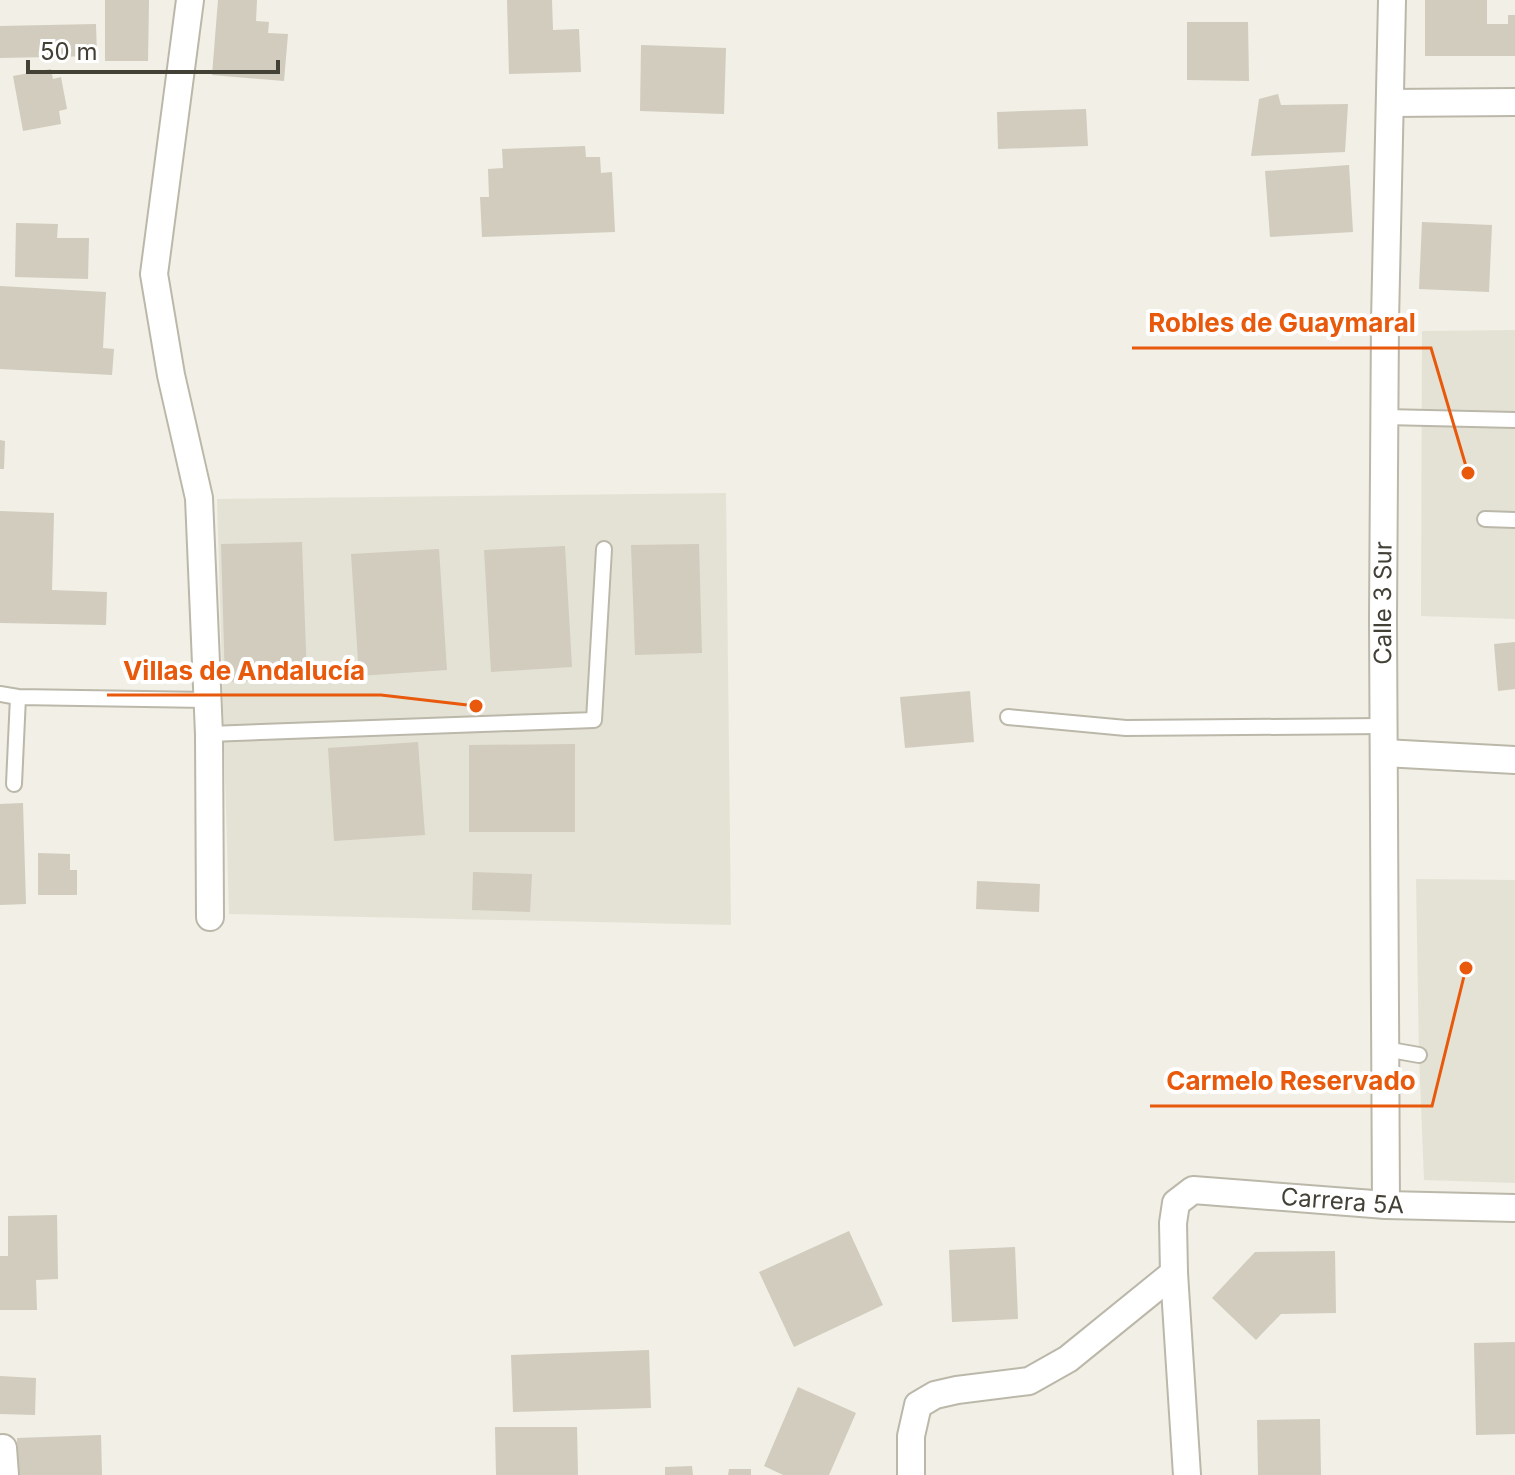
<svg xmlns="http://www.w3.org/2000/svg" width="1515" height="1475" viewBox="0 0 1515 1475" font-family="Inter,sans-serif">
	<style>
		.residential { fill: #e4e2d5 }
		.building { fill: #d1ccbd }
		.lines { fill: none; stroke-linecap: round; stroke-linejoin: round }
		.lane-casing { stroke: #bbb8aa; stroke-width: 18 }
		.street-casing { stroke: #bbb8aa; stroke-width: 30 }
		.lane { stroke: #fff; stroke-width: 14 }
		.street { stroke: #fff; stroke-width: 26 }
		.labels { text-anchor: middle; stroke-width: 8; stroke-linejoin: round; paint-order: stroke }
		.street-label { font-size: 24px; fill: #434036; stroke: #fff }
		.leader { fill: none; stroke: #e8590c; stroke-width: 3 }
		.callout-dot { fill: #e8590c; stroke: #fff; stroke-width: 3 }
		.callout-label { font-size: 26px; text-anchor: middle; font-weight: bold; fill: #e8590c; stroke: #fff; stroke-width: 8; stroke-linejoin: round; paint-order: stroke }
	</style>
	<rect width="100%" height="100%" fill="#f1efe6"/>
	<path class="residential" d="M1515 330V619L1421 616 1422 331Z
		M726 493 731 925 229 914 217 499Z
		M1416 879 1515 880V1183L1424 1180 1419 1055Z"/>
	<path class="building" d="M105 0H149L148 61H105Z
		M218 0H257L256 21 269 22 268 33 288 34 284 81 212 75Z
		M507 0H552L553 30 579 29 581 72 509 74Z
		M1425 0H1487V24H1508V15H1515V56H1425Z
		M1187 22H1248L1249 81 1187 80Z
		M96 24 97 56 0 58V26Z
		M641 45 726 48 724 114 640 111Z
		M51 69 53 79 61 77 67 109 59 111 61 124 23 131 13 76Z
		M1278 94 1281 105 1348 104 1345 152 1251 156 1259 99Z
		M1086 109 1088 146 998 149 997 112Z
		M585 146 586 157H600L601 173 612 172 615 232 482 237 480 197H489L488 169 503 168 502 149Z
		M1349 165 1353 232 1270 237 1265 171Z
		M1422 222 1492 225 1489 292 1419 289Z
		M16 223 58 224 57 238H89L88 279 15 277Z
		M0 286 106 292 103 348 114 349 112 375 0 369Z
		M0 440 5 441 4 469H0Z
		M0 511 54 513 52 590 107 592 106 625 0 623Z
		M302 542 307 679 225 682 221 544Z
		M699 544 702 653 635 655 631 545Z
		M565 546 572 667 491 672 484 550Z
		M439 549 447 670 359 676 351 554Z
		M1515 642V689L1498 691 1494 644Z
		M970 691 974 742 905 748 900 697Z
		M418 742 425 835 334 841 328 748Z
		M575 744V832H469V745Z
		M23 803 26 904 0 905V804Z
		M38 853 70 854V870H77V895H38Z
		M473 872 532 874 530 912 472 910Z
		M977 881 1040 884 1039 912 976 909Z
		M57 1215 58 1279 36 1280 37 1310H0V1256H8V1216Z
		M849 1231 883 1305 794 1347 759 1272Z
		M1015 1247 1018 1319 952 1322 949 1250Z
		M1335 1251 1336 1313 1281 1314 1256 1340 1212 1298 1255 1252Z
		M1515 1342V1434L1476 1435 1474 1343Z
		M649 1350 651 1408 513 1412 511 1355Z
		M0 1376 36 1378 35 1415 0 1414Z
		M798 1387 856 1413 829 1475H783L764 1466Z
		M1320 1419 1321 1475H1258L1257 1420Z
		M495 1427H577L578 1475H496Z
		M101 1435 102 1475H18L17 1438Z
		M692 1466 693 1475H665V1467Z
		M729 1469H751V1475H728Z"/>
	<g class="lines">
		<g class="lane-casing">
			<path id="lane" d="M1385 417 1515 420
				M1485 519 1515 520
				M0 694 18 697 207 700
				M1008 717 1126 728 1383 726
				M209 734 594 720 604 549
				M14 784 18 697
				M1385 1049 1419 1055"/>
		</g>
		<g class="street-casing">
			<g id="street">
				<path d="M190 0 154 274 171 375 199 498 209 734 210 917"/>
				<path d="M1390 103 1515 102"/>
				<path d="M1384 753 1515 760"/>
				<path id="s1" d="M1386 1205 1383 619 1385 322 1392 0"/>
				<path d="M3 1448 5 1475"/>
				<path d="M911 1475V1436L918 1405 935 1395 957 1390 1029 1381 1068 1359 1174 1273"/>
				<path id="s2" d="M1187 1475 1174 1273 1173 1223 1176 1203 1193 1190 1386 1205 1515 1208"/>
			</g>
		</g>
		<use href="#lane" class="lane"/>
		<use href="#street" class="street"/>
	</g>
	<g class="labels">
		<g class="street-label">
			<text dy="8" stroke="none"><textPath href="#s1" startOffset="602">Calle 3 Sur</textPath></text>
			<text dy="8" stroke="none"><textPath href="#s2" startOffset="444">Carrera 5A</textPath></text>
		</g>
	</g>
	<path class="leader" d="M1468 473L1431 348H1132M476 706L381 695H107M1466 968L1432 1106H1150"/>
	<g class="callout-dot">
		<circle cx="1468" cy="473" r="8"/>
		<circle cx="476" cy="706" r="8"/>
		<circle cx="1466" cy="968" r="8"/>
	</g>
	<g class="callout-label">
		<text x="1282" y="332">Robles de Guaymaral</text>
		<text x="244" y="680">Villas de Andalucía</text>
		<text x="1291" y="1090">Carmelo Reservado</text>
	</g>
	<path d="M28 60v12h250v-12" fill="none" stroke="#434036" stroke-width="4"/>
	<text x="40" y="60" font-size="24" fill="#434036" stroke="#ffffff" stroke-width="6" paint-order="stroke">50 m</text>
</svg>
